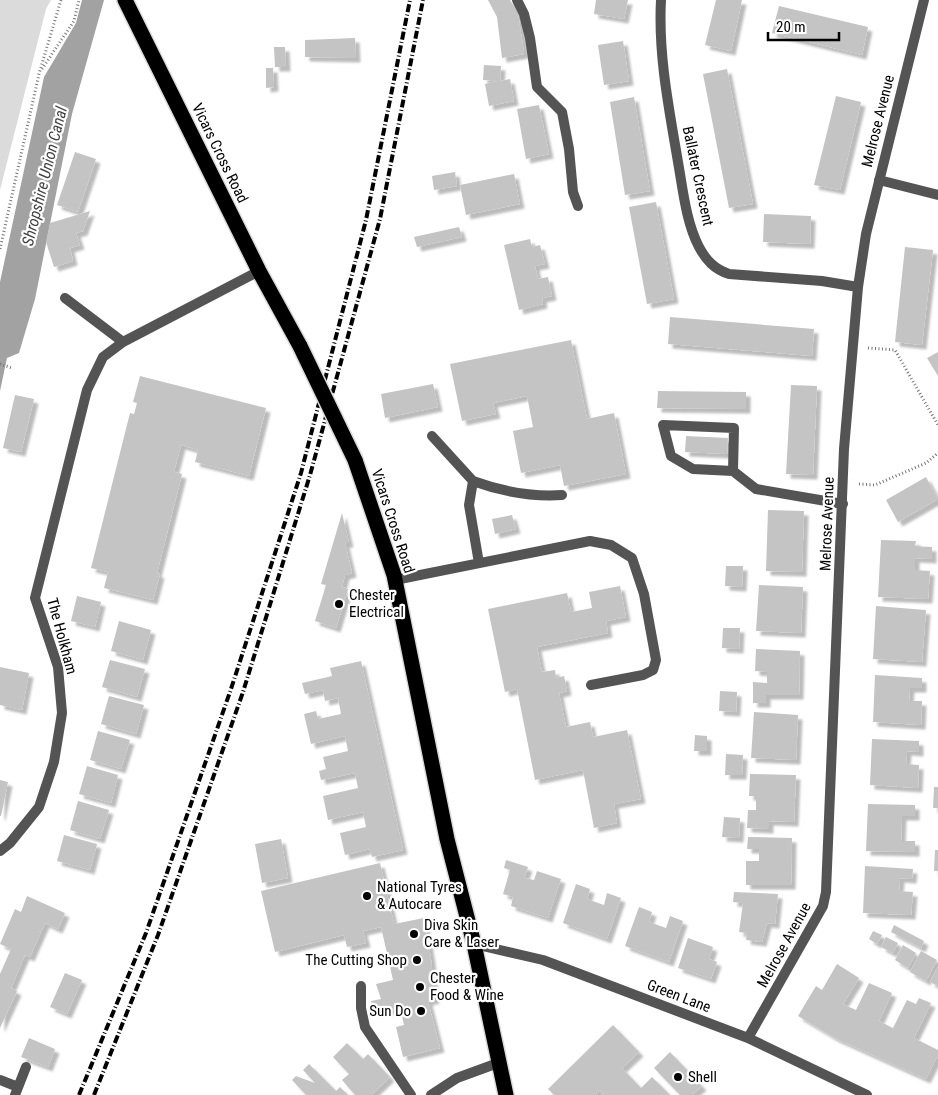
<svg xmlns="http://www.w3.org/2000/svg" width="938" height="1095" viewBox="0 0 938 1095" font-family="'Roboto Condensed',sans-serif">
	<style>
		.green { fill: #dbdbdb }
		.water { fill: #a2a2a2 }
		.building { fill: #c4c4c4; filter: url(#shadow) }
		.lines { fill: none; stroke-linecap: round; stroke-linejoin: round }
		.highway-casing { stroke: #dbdbdb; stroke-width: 18 }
		.path { stroke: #767676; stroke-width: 3; stroke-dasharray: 1 2.5; stroke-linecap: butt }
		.lane { stroke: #545454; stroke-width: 10 }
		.street { stroke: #545454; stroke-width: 10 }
		.highway { stroke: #000; stroke-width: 15 }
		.rail { stroke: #000; stroke-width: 4; stroke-dasharray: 8 2.5 1 2.5; stroke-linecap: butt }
		.highway-bridge-casing { stroke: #dbdbdb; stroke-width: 18; stroke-linecap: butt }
		.highway-bridge { stroke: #000; stroke-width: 15 }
		.poi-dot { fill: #000; stroke: #fff; stroke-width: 2 }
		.labels { text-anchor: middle; stroke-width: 4.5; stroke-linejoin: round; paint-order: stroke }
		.street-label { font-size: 15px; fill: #000; stroke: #fff }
		.poi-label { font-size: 15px; fill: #000; stroke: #fff; text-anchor: start }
		.water-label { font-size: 16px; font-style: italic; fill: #434343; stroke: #fff }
	</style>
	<defs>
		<filter id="shadow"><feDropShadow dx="4.5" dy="4.5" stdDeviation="1" flood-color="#0004"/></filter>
	</defs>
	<rect width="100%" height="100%" fill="#fff"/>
	<path class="green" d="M0 0H51L46 9 0 190Z"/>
	<path class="water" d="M82 0H104L72 114 35 299 19 353 7 358 0 391V282L44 77 76 23Z"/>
	<path class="building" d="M488 0H510L518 13 524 54 502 58 497 17Z
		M596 0H628L624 19 594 14Z
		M716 0H742L731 51 705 45Z
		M779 6 868 27 862 55 772 33Z
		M355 38 356 58 305 57V40Z
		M623 41 629 81 604 85 598 45Z
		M274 47H285L286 67H275Z
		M484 65 501 66 500 81 510 79 514 101 489 106 485 84 498 81 483 80Z
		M266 68H273L274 87 266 88Z
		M727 69 753 204 729 208 703 74Z
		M836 96 861 102 840 190 814 185Z
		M634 97 650 191 625 195 610 102Z
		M539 105 549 154 526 159 517 109Z
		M75 152 96 159 78 212 57 205Z
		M455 172 457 186 434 190 432 176Z
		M514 174 520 204 466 215 460 185Z
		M656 202 674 299 647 304 629 207Z
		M90 211 83 231 76 233 80 245 70 248 73 261 54 267 46 242 50 223Z
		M764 214 811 216 810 244 763 242Z
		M459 227 462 237 417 247 414 237Z
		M530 239 532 247 540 245 545 264 535 266 538 279 548 277 552 296 542 298 543 304 519 310 504 245Z
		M905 247 933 250 922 345 895 342Z
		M670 317 814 329 812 356 668 344Z
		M571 340 587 419 614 413 626 474 564 486 560 465 521 473 513 431 533 427 527 396 493 403 496 414 462 421 450 364Z
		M938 352V376L927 358Z
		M140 376 266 408 249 476 195 462 198 450 181 445 174 472 182 474 157 573 160 574 153 600 104 588 108 572 91 568 130 413 134 414 137 403 133 402Z
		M433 384 438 407 385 418 381 394Z
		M791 385 817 386 813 475 786 474Z
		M658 391 746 392V409L657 408Z
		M15 395 34 399 21 452 3 448Z
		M686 436 728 438 727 454 685 452Z
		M926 477 938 499 898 522 886 500Z
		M768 510 804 511 802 572 766 571Z
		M342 513 349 543H345L352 573 345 575 342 587 348 589 336 628 315 621 326 585 321 584Z
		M512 515 516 529 495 534 492 519Z
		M881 540 916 541 915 546 932 547V559L915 558V570L930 571 928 599 878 597Z
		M726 566H743L742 587 725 586Z
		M759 585 803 587 801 633 756 631Z
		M620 586 626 617 606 621 608 633 537 647 542 672 555 670 556 678 564 676 567 691 559 693 566 727 590 722 593 737 627 730 641 799 614 804 617 823 594 828 583 770 535 780 517 689 505 692 488 609 567 593 571 612 592 608 589 592Z
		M77 596 101 602 95 627 71 621Z
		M876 606 926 610 922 662 873 659Z
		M119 621 151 630 143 660 111 651Z
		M723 628H740L739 649 722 648Z
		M756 649 800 651 799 695H766V703H753V682L767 683V672L755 671Z
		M110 660 145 669 137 697 102 687Z
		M361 661 403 850 372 857 370 849 345 855 340 833 366 827 363 812 328 820 323 796 358 788 355 773 321 780 319 771 326 769 323 757 348 751 345 736 311 744 304 714 316 711 318 719 341 714 338 698 325 701 323 690 305 694 302 683 332 676 330 668Z
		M0 667 29 673 22 710 0 705Z
		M875 675 922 678V688H910L909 701H922L921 725 873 722Z
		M720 691 737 692 736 712 719 711Z
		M109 696 144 705 136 734 101 724Z
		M754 712 798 715 796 760 751 758Z
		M98 731 130 740 121 769 90 760Z
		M695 735 707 736V751H694Z
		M872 739 919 741V752L907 751 906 764 919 765 918 788 870 785Z
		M726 754 743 755 742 775H725Z
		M87 766 118 775 111 803 79 794Z
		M750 774 796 775 794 822 769 821V829L747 828 748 810H756V796H749Z
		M0 780 8 782 1 816H0Z
		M934 787H938V808H933Z
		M78 801 109 810 100 839 70 830Z
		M868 804 915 805V816H902L901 841H915V852L866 851Z
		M724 817 740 818 739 838 722 837Z
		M64 835 97 844 90 870 57 861Z
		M748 837 792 838 791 885H746V861H759V849H747Z
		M281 839 288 878 262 883 255 844Z
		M935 850H938V871H934Z
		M506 860 528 867 524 878 534 880 537 871 561 879 548 918 511 906 513 897 503 894 510 870 504 868Z
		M380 863 394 924 424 918 431 959 435 999 428 1001 440 1048 403 1057 396 1027 404 1025 400 1008 374 1013 371 1001 381 999 376 984 393 980 381 927 363 931 366 943 347 947 344 935 275 952 261 891Z
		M865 866 913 869 912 879 900 878 899 891 913 892 911 915 863 913Z
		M576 884 590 889 587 899 604 905 607 893 621 898 607 939 563 923Z
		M734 892 778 894 775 924 767 923 762 942 746 940 747 933 739 932 743 903 733 902Z
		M27 896 65 913 58 929 45 923 30 957 25 955 11 988 17 991 0 1028V974L11 949 0 944 15 909 21 912Z
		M639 907 652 912 649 922 666 928 670 916 683 921 669 962 625 946Z
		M894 925 924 941 921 948 891 932Z
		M873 931 882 935 877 944 869 939Z
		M886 937 898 943 893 953 881 947Z
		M688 938 713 947 709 959 717 962 711 979 678 968Z
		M903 945 916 953 908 968 895 960Z
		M921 951 937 960 926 981 910 972Z
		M837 964 859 978 843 1004 849 1007 856 1010 869 983 892 993 879 1021 893 1028 907 1000 916 1004 919 998 931 1003 914 1038 938 1050V1055L926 1079 835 1038 798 1016 816 986 822 990Z
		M938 967V986L930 982Z
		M65 973 82 980 67 1014 50 1007Z
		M613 1025 639 1052 622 1068 641 1088 652 1077 670 1095H604L600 1090 595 1095H554L548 1089Z
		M29 1038 55 1049 48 1067 21 1057Z
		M347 1043 363 1059 368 1054 390 1077 371 1095H355L342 1080 349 1074 333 1057Z
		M670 1052 702 1086 692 1095H680L654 1068Z
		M309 1064 336 1091 340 1087 348 1095H306L292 1080 296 1076 315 1083 303 1070Z"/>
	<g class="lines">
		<g class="highway-casing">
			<path id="highway" d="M125 0 259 271 300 346
				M355 460 394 575 447 839 474 944 506 1095"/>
		</g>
		<path class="path" d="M42 69 74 21 79 0
			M0 249 39 74 61 0
			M868 348 895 350 938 425
			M0 364 12 368
			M859 484 875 485 926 463 938 453"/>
		<path class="lane" d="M733 471 734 428 663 425 671 456 693 469 733 471 756 489 843 504
			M361 986V1008L365 1027 411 1095
			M0 1080 18 1087
			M15 1095 26 1067"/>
		<path class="street" d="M517 0 524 14 530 38 537 87 562 112 569 149 573 192 578 206
			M661 0C658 54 669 109 678 162 683 190 686 222 699 247 706 260 714 269 729 274L822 281 858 287
			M879 180 938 195
			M65 298 123 342 259 271
			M432 436 473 481 469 505 479 563
			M473 481C503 492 530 497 562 495
			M395 580 590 541 611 545 632 558 644 594 656 660 653 670 643 675 591 685
			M0 851 10 843 39 807 54 762 62 713 58 667 35 598 87 390 103 357 123 342
			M474 944 543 960 748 1038 867 1095
			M748 1038 823 906 826 892 844 449 858 287 866 234 924 0
			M431 1095 457 1078 498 1063"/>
		<use href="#highway" class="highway"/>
		<path class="rail" d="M79 1095 146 933 231 689 301 473 366 220 410 0
			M94 1095 158 935 243 692 310 475 380 219 423 0"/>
		<g class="highway-bridge-casing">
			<path id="highway-bridge" d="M300 346 355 460"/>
		</g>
		<use href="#highway-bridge" class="highway-bridge"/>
	</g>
	<g class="poi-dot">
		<circle cx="339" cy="604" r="5"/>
		<circle cx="367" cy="896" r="5"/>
		<circle cx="414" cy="934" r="5"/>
		<circle cx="417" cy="960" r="5"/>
		<circle cx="420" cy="987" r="5"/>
		<circle cx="421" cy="1011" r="5"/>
		<circle cx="678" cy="1077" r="5"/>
	</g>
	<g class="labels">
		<g class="street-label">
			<text transform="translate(878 121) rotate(-76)" y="5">Melrose Avenue</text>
			<text transform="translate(220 153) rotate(64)" y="5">Vicars Cross Road</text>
			<text transform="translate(698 176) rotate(78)" y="5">Ballater Crescent</text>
			<text transform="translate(393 521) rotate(72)" y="5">Vicars Cross Road</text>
			<text transform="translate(827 524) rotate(-88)" y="5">Melrose Avenue</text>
			<text transform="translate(62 636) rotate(75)" y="5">The Holkham</text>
			<text transform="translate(784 945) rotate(-61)" y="5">Melrose Avenue</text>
			<text transform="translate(679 996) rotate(21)" y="5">Green Lane</text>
		</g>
		<g class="poi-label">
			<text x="349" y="600">Chester<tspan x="349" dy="17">Electrical</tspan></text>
			<text x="377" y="892">National Tyres<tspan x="377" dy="17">&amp; Autocare</tspan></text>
			<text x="424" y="930">Diva Skin<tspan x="424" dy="17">Care &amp; Laser</tspan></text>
			<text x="407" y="965" text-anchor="end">The Cutting Shop</text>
			<text x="430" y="983">Chester<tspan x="430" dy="17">Food &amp; Wine</tspan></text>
			<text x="411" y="1016" text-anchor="end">Sun Do</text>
			<text x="688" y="1082">Shell</text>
		</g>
		<g class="water-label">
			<text transform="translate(44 176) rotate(-76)" y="6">Shropshire Union Canal</text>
		</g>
	</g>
	<path d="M768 32v8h71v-8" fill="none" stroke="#000000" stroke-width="2.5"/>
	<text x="776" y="32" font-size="15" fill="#000000" stroke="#ffffff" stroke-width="4" paint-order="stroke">20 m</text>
</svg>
